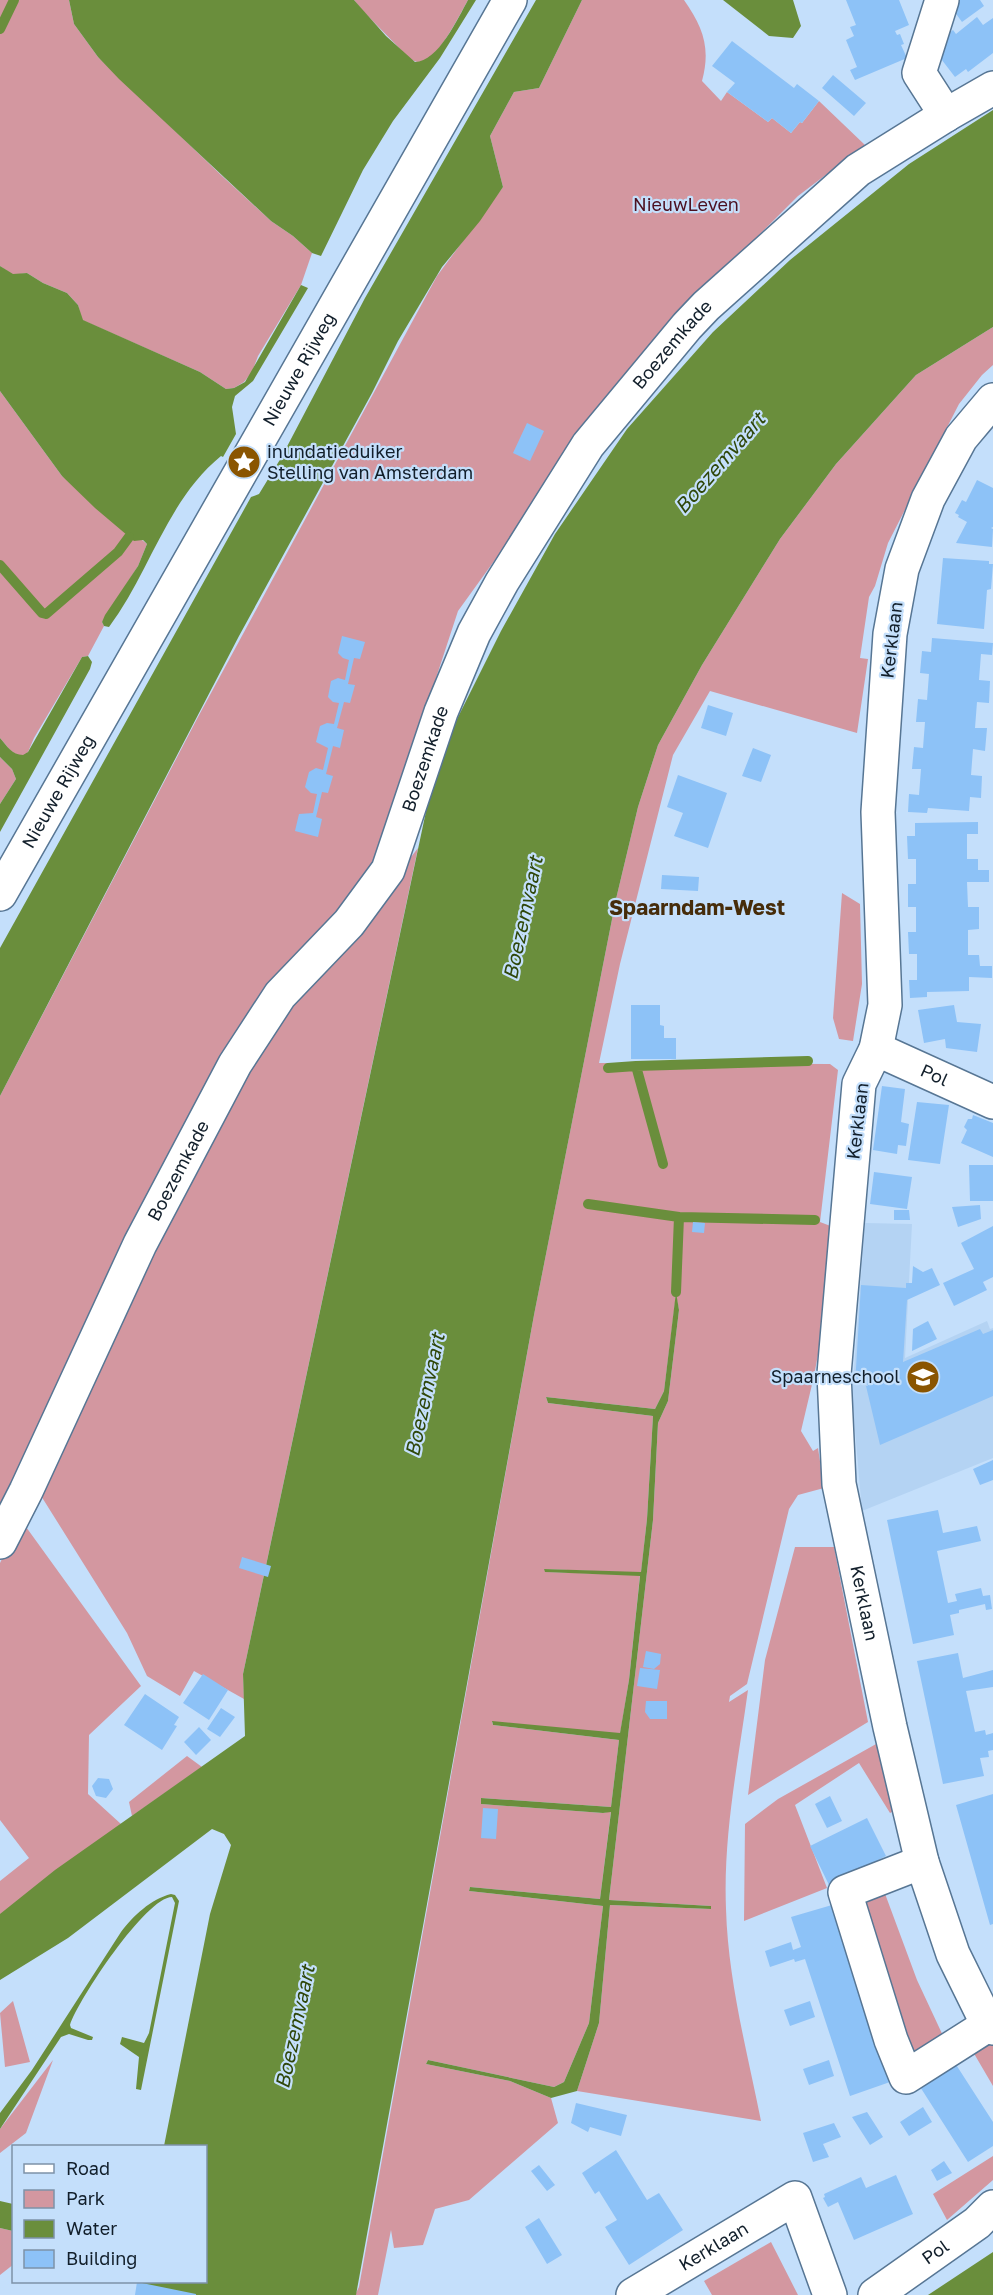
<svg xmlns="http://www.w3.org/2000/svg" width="993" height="2295" viewBox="0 0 993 2295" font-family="'Golos Text',sans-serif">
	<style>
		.built { fill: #b4d3f3 }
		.green { fill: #d397a0 }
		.water { fill: #6a8e3c }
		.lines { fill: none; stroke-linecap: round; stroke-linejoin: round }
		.stream { stroke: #6a8e3c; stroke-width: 10 }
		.building { fill: #8dc2f7 }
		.street-casing { stroke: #577694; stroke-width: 36 }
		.secondary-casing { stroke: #577694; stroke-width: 36 }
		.street { stroke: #fff; stroke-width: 33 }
		.secondary { stroke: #fff; stroke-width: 33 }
		.labels { text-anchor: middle; stroke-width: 4.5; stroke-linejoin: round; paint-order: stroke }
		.park-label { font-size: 18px; fill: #4c1020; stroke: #c4dffb }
		.street-label { font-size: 18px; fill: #121f2b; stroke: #c4dffb }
		.poi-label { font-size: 18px; fill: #121f2b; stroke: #c4dffb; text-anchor: start }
		.water-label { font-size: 20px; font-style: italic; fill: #2f470a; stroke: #c4dffb }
		.quarter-label { font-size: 21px; font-weight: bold; fill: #462c0a; stroke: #c4dffb }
	</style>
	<rect width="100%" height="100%" fill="#c4dffb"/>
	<path class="built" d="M865 1223 912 1224 905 1358 987 1321 990 1329 993 1328V1458L862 1511 852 1396Z"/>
	<path class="green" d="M0 0H69L74 24 98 57 221 175 271 221 293 236 312 253 301 285 258 356 252 372 244 382 234 388 226 389 200 372 82 320 78 305 67 293 43 283 27 273 13 275 0 266Z
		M354 0H468C460 14 439 57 423 62 418 63 413 61 409 58L363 11Z
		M582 0H684C703 27 711 48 702 81L721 101 727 92 768 122 772 118 791 133 800 122 802 123 819 101 865 145 798 196 680 314 585 435 458 611 379 852 345 914 271 985 0 1509V1096L198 717 437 276 503 187 490 136 514 92 539 88Z
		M993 327V365L982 375 959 404 888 543 875 586 869 597 860 658 868 659 857 733 710 691 673 755 620 964 599 1063 830 1064 838 1070 820 1222 841 1230 814 1376 801 1431 813 1451 818 1448 824 1488 798 1495 789 1509 747 1684 730 1696 729 1702 748 1690C738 1763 723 1835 726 1909 728 1980 747 2051 761 2121L577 2091 599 2023 610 1905 711 1909V1906L609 1900 653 1520 658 1423 668 1401 679 1310 676 1295 664 1391 655 1409 546 1397 548 1403 653 1416 647 1519 641 1573 544 1569 546 1572 640 1575 629 1680 620 1734 492 1722 493 1725 619 1740 611 1807 481 1798V1804L603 1813 611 1811 600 1899 470 1887 469 1891 603 1906 589 2023 564 2082 554 2087 428 2060 426 2064 510 2081 551 2098 558 2123 469 2200 435 2209 423 2245 394 2248 391 2230 378 2295H355L359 2287 534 1315 616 899 638 807 658 745 702 665 780 539 836 464 916 375Z
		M0 391 62 476 147 544 138 566 102 622 104 626 88 656 82 657 34 738 28 752 23 756C12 755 7 746 0 738Z
		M0 757 12 769 16 779 0 804Z
		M418 848 243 1674 244 1699 194 1671 180 1696 147 1676 127 1633 38 1491 255 1048 347 940Z
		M842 893 860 904 862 984 853 1041 839 1039 833 1018Z
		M21 1520 141 1686 89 1735 88 1794 121 1824 0 1915V1881L29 1858 0 1820V1563Z
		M795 1547H834L868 1722 748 1795 765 1660Z
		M885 1739 903 1806 890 1813 859 1763 795 1805 827 1888 744 1921 745 1824 778 1799Z
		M187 1756 202 1767 132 1816 129 1802Z
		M884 1891 917 1980 945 2040 910 2061 858 1902Z
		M13 2001 30 2062 5 2067 0 2013Z
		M993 2042V2086L969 2045Z
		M53 2060 26 2133 0 2153V2129Z
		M993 2156V2180L947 2220 933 2194Z
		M0 2228 13 2231 14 2264 0 2275Z
		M771 2242 798 2295H712L704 2281Z"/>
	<path class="water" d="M69 0H354L386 36 415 62C438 62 458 18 468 0H476L440 58 393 121 363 170 321 256 312 253 293 236 271 221 119 79 98 57 74 24Z
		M536 0H582L539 88 514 92 490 136 503 187 480 221 442 267 398 341 372 393 239 636 0 1096V948L251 497 259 494 281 458 365 298Z
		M723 0H793L801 26 793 38 769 36Z
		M993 110V327L916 375 836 464 780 539 702 665 658 745 638 807 616 899 534 1315 356 2295H139L141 2282H206V2146H164L210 1914 231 1845 224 1834 212 1829 68 1938 0 1980V1914L55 1870 245 1736 243 1674 428 802 454 725 501 631 555 534 627 429 713 332 790 260 909 164Z
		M0 266 13 274 27 273 43 283 67 293 78 305 83 320 200 372 226 389 234 388 245 382 301 285 308 288 253 381 235 396 232 407 236 434 223 457 221 456C167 500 150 572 109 627L104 626 102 622 105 615 138 566 147 544 143 540 134 541 95 508 62 476 0 391Z
		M88 656 92 662 90 669 0 832V804L16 779 12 769 0 757V738C7 746 12 755 23 755L28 752 82 657Z
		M676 1292 679 1310 668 1401 658 1423 653 1520 609 1900 711 1906V1909L610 1905 599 2023 577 2091 551 2098 510 2081 426 2064 428 2060 554 2087 564 2082 589 2023 603 1906 469 1891 470 1887 600 1899 611 1812 603 1813 481 1804V1798L611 1807 619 1740 493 1725 492 1721 620 1733 629 1680 640 1576 545 1572 544 1569 641 1572 647 1519 653 1416 548 1403 546 1397 655 1409 664 1391Z
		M171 1894 175 1895 179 1901 141 2090 136 2089 139 2057 120 2044 122 2037 144 2043 149 2033 175 1903 172 1897C146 1897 78 2000 70 2025L71 2028 93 2037 92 2040H88L69 2034 61 2037 0 2129V2113L32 2070 121 1932C133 1916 151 1899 171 1894Z
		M0 2201 13 2204V2231L0 2228Z
		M993 2252V2295H928Z"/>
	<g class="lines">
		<path class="stream" d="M0 29 14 0
			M0 565 42 613 46 614 118 552 129 537
			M636 1066 808 1061
			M608 1068 636 1066 663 1164
			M588 1204 679 1217
			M676 1292 679 1217 815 1220"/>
	</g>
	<path class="building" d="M846 0H899L909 25 895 31 897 35 900 34 904 44 901 45 907 58 855 80 850 70 857 67 846 40 854 36 850 27 856 25Z
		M955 0H980L984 6 962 22 949 4Z
		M977 17 983 25 993 18V53L968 72 966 69 955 77 935 51 940 40 953 30 956 34Z
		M732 41 794 88 797 84 819 101 802 123 800 122 791 133 772 118 768 122 727 92 735 83 712 66Z
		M833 75 866 103 854 116 822 88Z
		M527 423 544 431 530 461 513 453Z
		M977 480 993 488V527L991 528 993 529 992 547 956 543 967 522 958 517 959 515 955 513 962 500 966 502Z
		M943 558 989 561V564H993L991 589 987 590 984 629 937 624Z
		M342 636 365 642 360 659 354 658 348 684 355 685 350 703 344 702 337 728 344 730 340 748 333 746 326 774 333 776 328 793 322 792 316 817 322 819 318 837 295 831 299 814 313 813 317 794 311 793 305 787 309 772 316 768 323 770 328 748 316 742 320 726 327 723 334 724 339 703 333 702 328 697 331 681 338 678 345 680 349 660 343 658 338 653Z
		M932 638 993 643 992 655 981 654 979 680 990 681 989 703 977 702 975 728H987L985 751 973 749 971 775 982 776 981 798 970 797 969 811 928 808 927 813 908 812 909 794 919 795 921 769H912L914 747 923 748 925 722H916L918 699 927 700 929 674 920 673 922 651 931 652Z
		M708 705 733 713 726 736 701 728Z
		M753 748 771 755 761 782 742 776Z
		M678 775 727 793 708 848 674 836 683 813 667 807Z
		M978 822V834H967V859H978V870H989V882H967L968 907H979V929L968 930V955H979L980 966H992V978L969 977V991L927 992V997L910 998 909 980H917V954H909L908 932H916V907H908V884H916V859H908L907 836H915V823Z
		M662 875 699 877 698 891 661 889Z
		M631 1005H660V1025L664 1026V1038H676V1059H631Z
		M954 1005 957 1022 981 1024 977 1052 946 1048 945 1039 924 1043 918 1010Z
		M882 1086 905 1089 901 1122 909 1124 906 1146 898 1145 897 1154 873 1150Z
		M917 1102 949 1105 940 1164 908 1160Z
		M973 1115 993 1123V1157L961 1143 967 1130 964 1127 968 1119H972Z
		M969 1165H993V1201H970Z
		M874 1172 912 1177 907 1209 870 1204Z
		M980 1205 981 1219 958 1227 952 1207Z
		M894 1210H909L910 1220H894Z
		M693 1222 705 1223 704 1233 692 1232Z
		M993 1226V1277L983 1282 987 1290 954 1306 943 1283 974 1269 961 1243Z
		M913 1266 923 1272 932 1268 940 1285 907 1300 903 1362 980 1329 983 1334 993 1330V1396L880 1445 866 1386H868L865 1380 855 1385 861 1285 906 1288V1283H912Z
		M928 1321 937 1339 912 1351 913 1329Z
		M993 1460V1480L980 1485 973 1469Z
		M938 1510 943 1533 977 1526 981 1541 937 1551 948 1603 957 1601 955 1594 981 1588 983 1596 990 1595 992 1609 986 1610 985 1604 959 1610V1613L950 1615 954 1635 913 1644 887 1520Z
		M242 1557 271 1566 268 1577 239 1568Z
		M646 1651 661 1654 660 1664 654 1669 643 1667Z
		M958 1653 963 1678 993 1670V1687L966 1691 975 1732 985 1730 986 1735 993 1733V1750L988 1751 989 1757 980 1758 984 1776 943 1784 917 1661Z
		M640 1668 660 1670 657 1689 637 1686Z
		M203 1674 228 1690 209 1720 183 1703Z
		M145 1694 179 1717 174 1725 177 1726 162 1750 124 1725Z
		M646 1701H667V1719H650L645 1712Z
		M221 1708 235 1717 220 1737 207 1729Z
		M199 1727 211 1740 196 1755 184 1742Z
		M98 1778 109 1779 113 1789 106 1798 96 1796 92 1786Z
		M993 1794V1924L990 1925 956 1805Z
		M830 1796 842 1821 827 1828 815 1804Z
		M483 1808 498 1809 496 1839 481 1838Z
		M867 1818 886 1856 829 1885 810 1846Z
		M832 1905 890 2082 850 2096 805 1959 795 1962 794 1959 770 1967 765 1951 791 1942 793 1950 801 1947 791 1917Z
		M810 2001 815 2017 790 2026 784 2010Z
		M829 2060 834 2076 809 2085 803 2069Z
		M953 2060 993 2122V2146L968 2162 917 2082Z
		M576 2103 627 2115 621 2136 590 2127 588 2132 571 2123Z
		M923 2107 932 2122 909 2136 900 2122Z
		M867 2112 883 2137 870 2145 852 2117Z
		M834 2123 841 2137 823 2144 829 2157 813 2162 803 2133Z
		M616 2150 647 2200 659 2193 683 2230 629 2265 605 2227 617 2220 599 2191 595 2194 582 2173Z
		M944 2161 952 2173 937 2181 931 2170Z
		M539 2165 555 2185 547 2191 531 2171Z
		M896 2175 913 2214 854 2240 838 2202 828 2207 823 2198 825 2197 824 2194 861 2177 866 2188Z
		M539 2218 562 2255 547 2264 525 2227Z
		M137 2282 196 2294V2295H135Z"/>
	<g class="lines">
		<g class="street-casing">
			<g id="street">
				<path d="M942 0 919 73 946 115"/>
				<path id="s1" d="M993 400 961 438 928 499 902 569 890 634 878 812 885 1005 876 1049 859 1084 834 1374 839 1484 890 1727 922 1862 953 1954 988 2025 993 2028"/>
				<path id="s2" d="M876 1049 993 1102"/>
				<path id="s3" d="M0 1542 26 1491 140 1244 235 1064 280 995 349 923 388 870 441 712 474 633 502 582 588 445 687 326 706 306 858 170 946 115 993 88"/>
				<path d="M922 1862 845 1892 891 2040 906 2077 988 2025"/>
				<path id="s4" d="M633 2295 795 2198 830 2295"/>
				<path id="s5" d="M875 2295 977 2223 993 2207"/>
			</g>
		</g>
		<g class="secondary-casing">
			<g id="secondary">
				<path id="s6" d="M0 894 510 0"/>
			</g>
		</g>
		<use href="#street" class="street"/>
		<use href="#secondary" class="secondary"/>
	</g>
	<defs>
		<g id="sight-disc" transform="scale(1.725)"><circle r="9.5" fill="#8a5501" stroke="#c4dffb"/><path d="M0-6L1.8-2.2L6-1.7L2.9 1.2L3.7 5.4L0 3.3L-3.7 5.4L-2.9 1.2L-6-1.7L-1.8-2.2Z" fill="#fff"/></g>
		<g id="school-disc" transform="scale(1.725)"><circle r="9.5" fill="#8a5501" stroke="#c4dffb"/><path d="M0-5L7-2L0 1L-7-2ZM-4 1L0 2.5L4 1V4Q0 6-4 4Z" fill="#fff"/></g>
	</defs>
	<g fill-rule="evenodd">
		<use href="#sight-disc" x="244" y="462"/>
		<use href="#school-disc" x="923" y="1377"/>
	</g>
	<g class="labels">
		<g class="park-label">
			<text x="686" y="211">NieuwLeven</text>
		</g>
		<g class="street-label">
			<text dy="6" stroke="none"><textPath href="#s3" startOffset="1384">Boezemkade</textPath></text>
			<text dy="6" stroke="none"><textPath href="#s6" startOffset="604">Nieuwe Rijweg</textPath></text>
			<text transform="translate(892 640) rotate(-83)" y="6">Kerklaan</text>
			<text dy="6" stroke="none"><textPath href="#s3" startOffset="898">Boezemkade</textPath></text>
			<text dy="6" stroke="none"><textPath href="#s6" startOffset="118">Nieuwe Rijweg</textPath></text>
			<text dy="6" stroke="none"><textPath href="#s2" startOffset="64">Pol</textPath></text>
			<text transform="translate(858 1121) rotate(-83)" y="6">Kerklaan</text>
			<text dy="6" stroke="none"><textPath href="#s3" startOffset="412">Boezemkade</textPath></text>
			<text dy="6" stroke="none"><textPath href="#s1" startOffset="1238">Kerklaan</textPath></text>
			<text dy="6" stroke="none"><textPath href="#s4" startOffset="94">Kerklaan</textPath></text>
			<text dy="6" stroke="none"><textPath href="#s5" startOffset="74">Pol</textPath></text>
		</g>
		<g class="poi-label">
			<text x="267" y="458">inundatieduiker<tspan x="267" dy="21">Stelling van Amsterdam</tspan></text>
			<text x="900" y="1383" text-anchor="end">Spaarneschool</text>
		</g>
		<g class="water-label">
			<text transform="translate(720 463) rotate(-49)" y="7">Boezemvaart</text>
			<text transform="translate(523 918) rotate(-78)" y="7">Boezemvaart</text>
			<text transform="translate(425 1395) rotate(-78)" y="7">Boezemvaart</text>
			<text transform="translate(295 2027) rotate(-78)" y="7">Boezemvaart</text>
		</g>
		<g class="quarter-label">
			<text x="697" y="915">Spaarndam-West</text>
		</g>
	</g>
	<rect x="12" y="2145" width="195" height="138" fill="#c4dffb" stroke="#7d92a8" stroke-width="1.5"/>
	<rect x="24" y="2164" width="30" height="9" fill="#ffffff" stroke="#7d92a8" stroke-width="1.5"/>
	<text x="66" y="2175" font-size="18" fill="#121f2b">Road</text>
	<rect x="24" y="2190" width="30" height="18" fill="#d397a0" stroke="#7d92a8" stroke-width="1.5"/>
	<text x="66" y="2205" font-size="18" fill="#121f2b">Park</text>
	<rect x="24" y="2220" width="30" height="18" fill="#6a8e3c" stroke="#7d92a8" stroke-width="1.5"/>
	<text x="66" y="2235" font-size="18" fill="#121f2b">Water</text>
	<rect x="24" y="2250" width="30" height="18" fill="#8dc2f7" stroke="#7d92a8" stroke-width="1.5"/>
	<text x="66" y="2265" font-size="18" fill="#121f2b">Building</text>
</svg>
